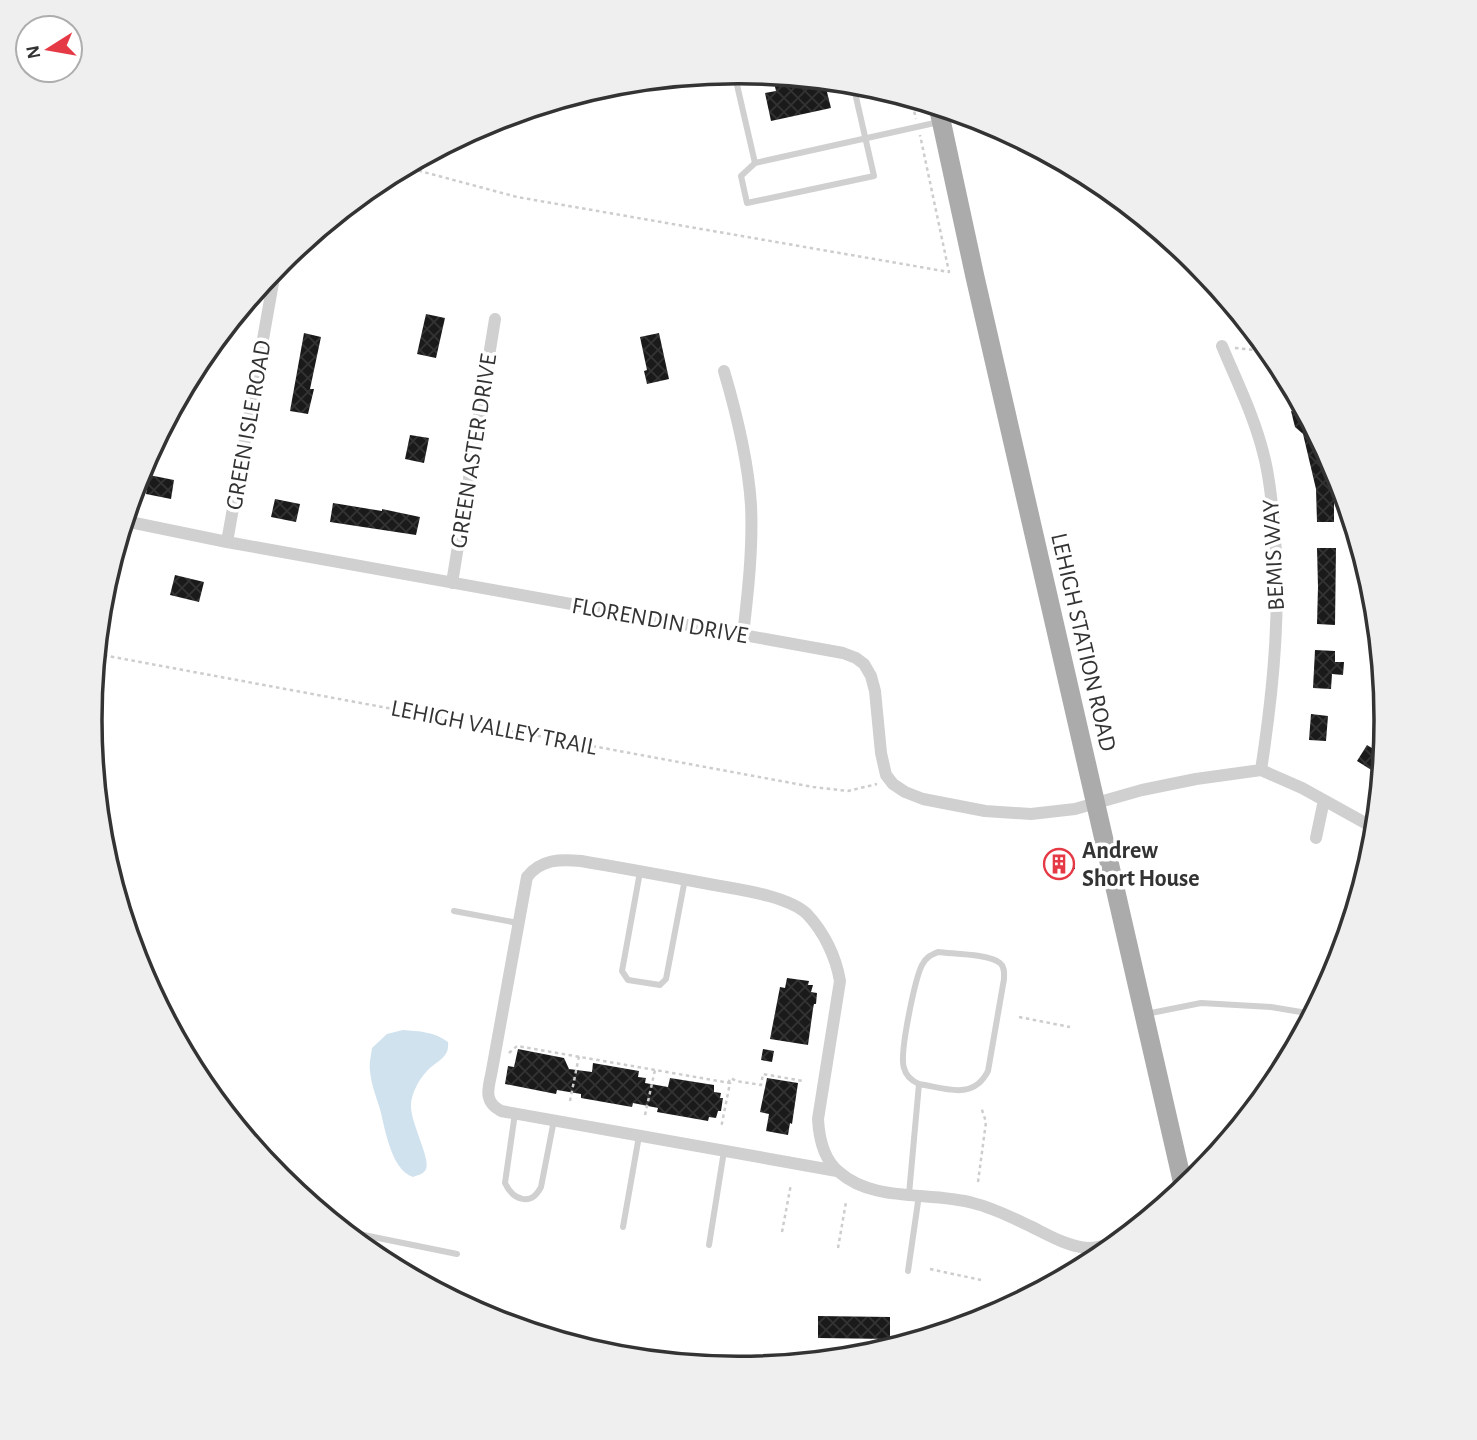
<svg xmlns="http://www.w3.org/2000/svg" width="1477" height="1440" viewBox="0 0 1477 1440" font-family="'Alegreya Sans',sans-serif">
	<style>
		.water { fill: #cfe2ee }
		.building { fill: url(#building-cross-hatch) }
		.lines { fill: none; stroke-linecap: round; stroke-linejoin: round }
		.path { stroke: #cdcdcd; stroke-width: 2.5; stroke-dasharray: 3.5 3.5; stroke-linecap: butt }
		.lane { stroke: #d0d0d0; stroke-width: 6 }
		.street { stroke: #d0d0d0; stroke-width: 12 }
		.primary { stroke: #ababab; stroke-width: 19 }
		.labels { text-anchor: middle; stroke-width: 7; stroke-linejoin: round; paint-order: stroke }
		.street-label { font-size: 24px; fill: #333; stroke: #fff }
		.poi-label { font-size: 24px; font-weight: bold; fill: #333; stroke: #fff; text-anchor: start }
		.rim { fill: none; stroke: #333; stroke-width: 3.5 }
	</style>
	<defs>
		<pattern id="building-cross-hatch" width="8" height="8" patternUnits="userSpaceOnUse" patternTransform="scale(1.75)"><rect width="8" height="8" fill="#1a1a1a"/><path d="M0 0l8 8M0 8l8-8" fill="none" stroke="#333"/></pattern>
	</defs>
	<rect width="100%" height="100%" fill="#fff"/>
	<path class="water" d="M403 1030C419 1031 435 1032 448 1042 450 1058 436 1061 427 1071 419 1079 411 1094 411 1105 410 1122 431 1159 426 1169 424 1174 418 1175 413 1177 391 1170 385 1128 380 1109 376 1096 371 1084 370 1071 369 1063 371 1056 372 1048L387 1034Z"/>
	<path class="building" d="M772 75 824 80 831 108 771 121 765 93 776 91Z
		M426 314 445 318 436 358 417 354Z
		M304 333 321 337 310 389H314L308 414 290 411Z
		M659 333 669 379 647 384 644 371 647 370 640 337Z
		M1295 392 1326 450 1334 485V522H1317L1316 489 1303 434 1295 427 1291 411 1295 412 1289 395Z
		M410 435 429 438 424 463 405 459Z
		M149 475 174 480 171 499 146 494Z
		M275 499 300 504 296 522 271 517Z
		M333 503 382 511V509L420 517 416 535 330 522Z
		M1317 548H1336L1335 625 1317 624 1318 587Z
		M175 575 204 582 199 602 170 595Z
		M1315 650 1335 651V662H1344L1343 675 1332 674 1331 689 1313 688Z
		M1311 714 1328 716 1326 741 1309 740Z
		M1367 745 1383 755 1381 776 1357 761Z
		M1068 855V857H1072L1075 869 1048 876 1044 861Z
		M787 978 809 981 808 985H813L811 992 817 993 816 1004H814L813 1009 808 1045 770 1039 780 987 785 988Z
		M518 1049 564 1058 569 1069 592 1072 593 1063 639 1071 638 1077 646 1078 645 1083 668 1087 670 1078 714 1085V1092L721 1093 720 1098H723L721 1111H718L716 1118 709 1117 708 1121 657 1112 658 1108 633 1103 632 1107 581 1098V1094L557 1090 556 1094 505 1084 508 1066 514 1067Z
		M763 1049 774 1051 772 1062 761 1060Z
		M767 1078 798 1083 792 1124 790 1123 788 1135 766 1131 769 1114 760 1112Z
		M818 1316 890 1317V1339L818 1338Z"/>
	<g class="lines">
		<path class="path" d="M911 98 916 119
			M405 167 517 197 949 272 920 135
			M1235 348 1254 350 1265 345
			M97 654 813 787 848 791 877 784
			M1019 1017 1070 1027
			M509 1053 517 1046 730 1083 721 1128
			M728 1083 731 1078 736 1081 761 1085 763 1074 803 1081
			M570 1101 579 1056
			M645 1115 655 1070
			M978 1182 986 1122 981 1107
			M782 1232 791 1184
			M838 1248 846 1202
			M930 1269 981 1280"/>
		<path class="lane" d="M734 72 755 163 939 122
			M755 163 741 176 747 203 874 176 853 84
			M640 872 622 971 628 980 660 985 666 979 685 879
			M454 911 518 923
			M938 952C953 954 989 954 1000 963 1005 967 1004 973 1004 979L988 1071C973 1101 945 1088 919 1084 912 1081 906 1076 904 1068 899 1054 915 979 922 965 926 957 931 955 938 952Z
			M1146 1014 1201 1003 1271 1007 1313 1014
			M515 1113 505 1183C513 1200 531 1207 541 1187L554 1120
			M909 1194 919 1084
			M623 1227 639 1136
			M344 1231 457 1254
			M709 1245 724 1151
			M908 1271 919 1195"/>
		<path class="street" d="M1222 346C1237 382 1255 418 1264 456 1269 475 1271 495 1273 514 1282 600 1274 686 1261 770
			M724 371C737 415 748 459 751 505 753 548 748 592 743 635
			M125 521 227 542 843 653 856 658 864 664 871 676 875 691 881 753 886 775 893 784 905 792 923 799 985 811 1031 814 1075 809 1142 790 1196 779 1261 770 1302 788 1376 829
			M227 542 276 266
			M452 583 495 319
			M1316 838 1324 800
			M837 1171 501 1111C482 1101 489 1087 492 1070L527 877C541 859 560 859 581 861 623 868 666 876 709 884 735 889 787 895 807 914 824 932 836 957 840 981L818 1119C819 1138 823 1159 839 1172 874 1203 930 1191 973 1203 994 1208 1013 1218 1032 1227 1050 1236 1067 1246 1087 1248 1098 1248 1109 1245 1119 1242"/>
		<path class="primary" d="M938 106 975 277 1184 1189"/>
	</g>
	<defs>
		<g id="building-ring" transform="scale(1.575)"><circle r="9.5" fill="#fff" stroke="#e63946" stroke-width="1.5"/><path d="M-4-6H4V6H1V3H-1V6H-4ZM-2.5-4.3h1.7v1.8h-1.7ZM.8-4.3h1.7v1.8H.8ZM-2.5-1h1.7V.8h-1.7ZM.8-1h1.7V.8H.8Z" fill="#e63946"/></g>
	</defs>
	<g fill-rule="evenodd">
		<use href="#building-ring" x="1059" y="864"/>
	</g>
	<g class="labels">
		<g class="street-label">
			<text transform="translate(248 425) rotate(-80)" y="8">GREEN ISLE ROAD</text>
			<text transform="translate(473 451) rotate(-81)" y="8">GREEN ASTER DRIVE</text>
			<text transform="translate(1273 555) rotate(-93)" y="8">BEMIS WAY</text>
			<text transform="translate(660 620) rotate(10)" y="8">FLORENDIN DRIVE</text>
			<text transform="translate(1084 642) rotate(77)" y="8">LEHIGH STATION ROAD</text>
			<text transform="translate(494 727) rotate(11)" y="8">LEHIGH VALLEY TRAIL</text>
		</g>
		<g class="poi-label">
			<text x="1082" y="858">Andrew<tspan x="1082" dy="28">Short House</tspan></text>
		</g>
	</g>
	<path d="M0 0H1477V1440H0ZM102 720a636 636 0 1 1 1272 0a636 636 0 1 1-1272 0Z" fill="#efefef" fill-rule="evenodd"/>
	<path class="rim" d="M102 720a636 636 0 1 1 1272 0a636 636 0 1 1-1272 0Z"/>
	<g transform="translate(49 49) rotate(259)"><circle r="33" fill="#ffffff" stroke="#adadad" stroke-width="2"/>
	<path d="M0-5L12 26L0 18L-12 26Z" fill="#e63946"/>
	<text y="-10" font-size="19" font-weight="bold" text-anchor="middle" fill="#333333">N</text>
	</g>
</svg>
